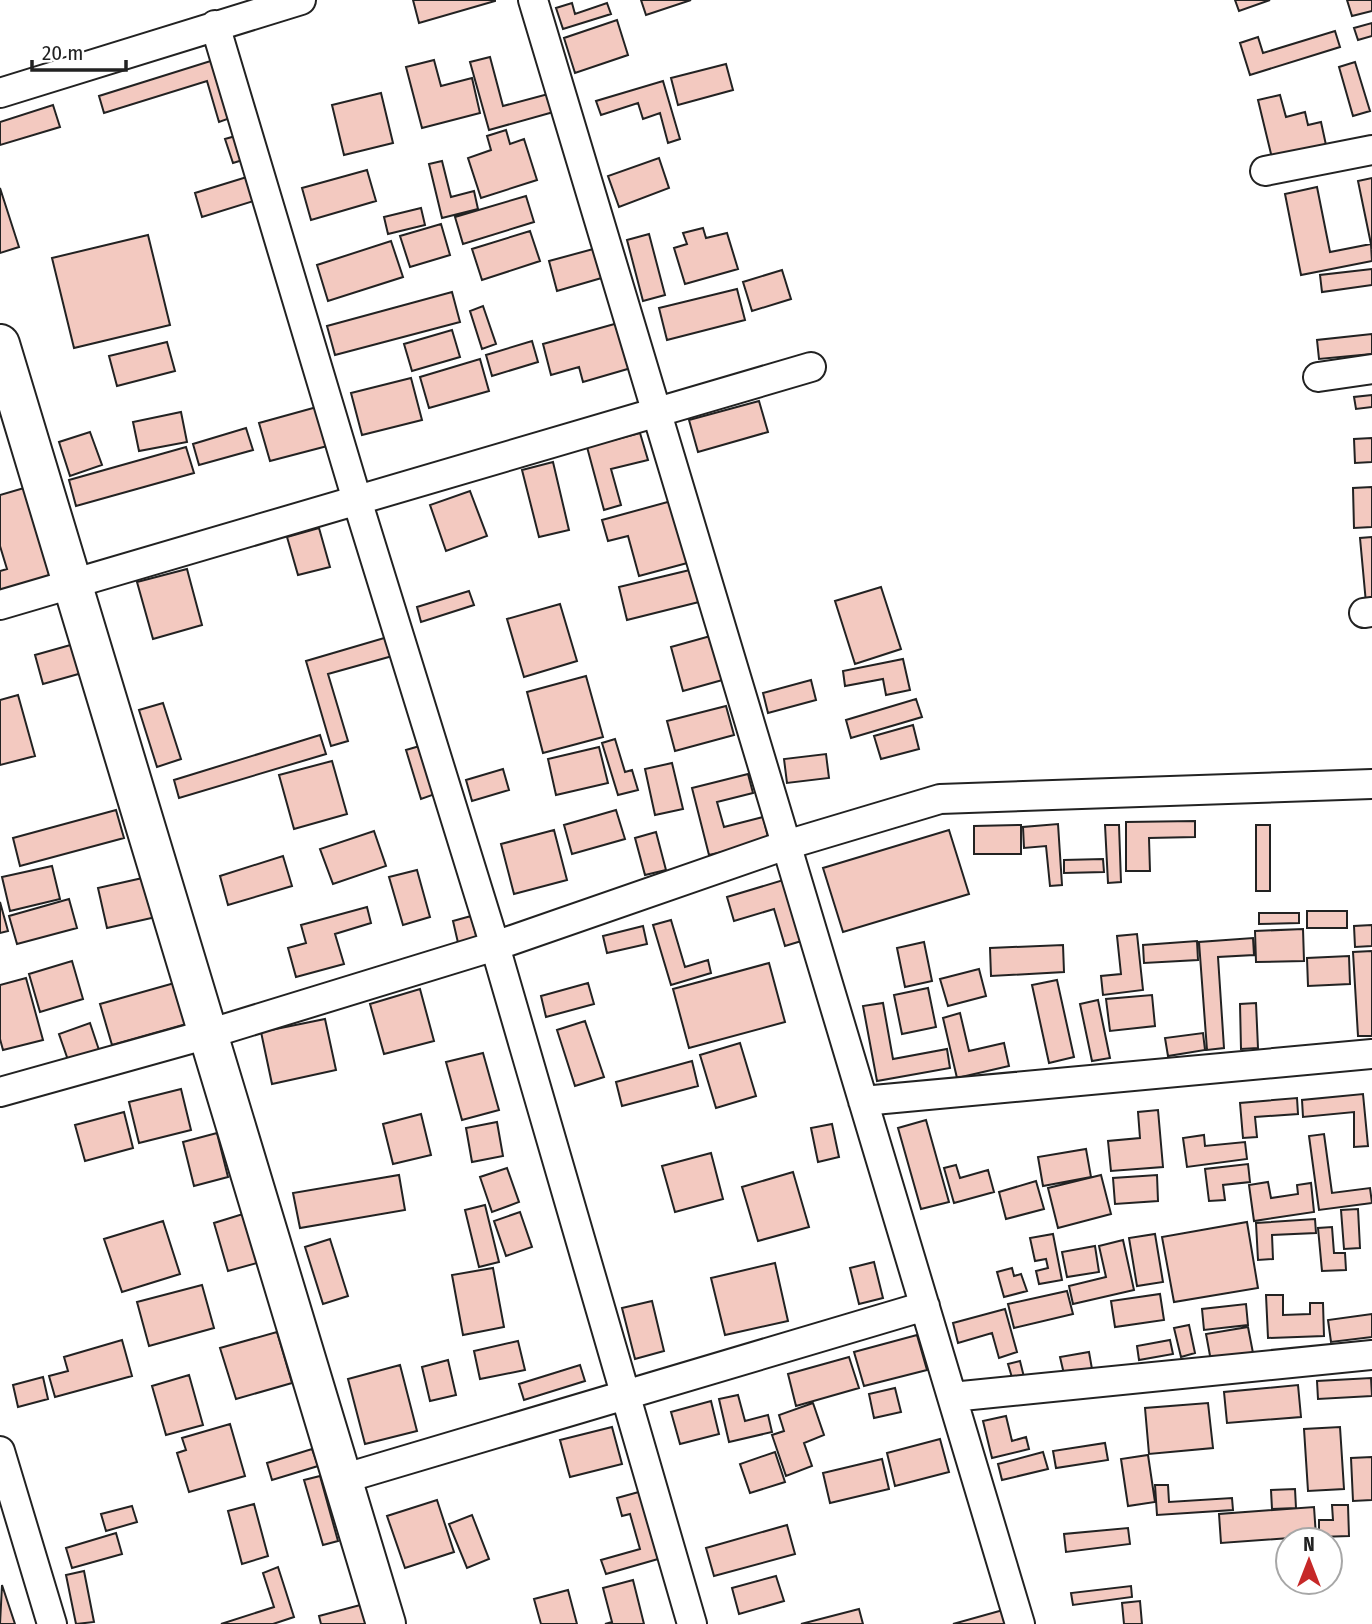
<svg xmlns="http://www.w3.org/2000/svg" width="1372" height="1624" viewBox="0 0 1372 1624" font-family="'Fira Sans Condensed',sans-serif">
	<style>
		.building { fill: #f3c9c0; stroke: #222; stroke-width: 2 }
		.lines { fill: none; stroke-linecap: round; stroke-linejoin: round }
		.street-casing { stroke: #222; stroke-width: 32 }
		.secondary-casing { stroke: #222; stroke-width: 42 }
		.street { stroke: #fff; stroke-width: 28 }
		.secondary { stroke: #fff; stroke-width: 38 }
	</style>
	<rect width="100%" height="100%" fill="#fff"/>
	<path class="building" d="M413 0H495V1L419 23Z
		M641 0H691L646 15Z
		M1235 0H1270L1239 11Z
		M1347 0H1372V11L1352 16Z
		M572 3 575 14 607 3 611 14 563 29 556 8Z
		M617 20 628 55 575 73 564 38Z
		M1372 23V36L1358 40 1354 28Z
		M1335 31 1340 47 1250 75 1240 43 1258 37 1263 53Z
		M490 57 503 106 552 93 557 111 489 130 470 62Z
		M217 59 236 116 219 122 207 81 104 113 99 96Z
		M434 60 441 86 472 78 480 113 422 128 406 67Z
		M1355 62 1370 111 1353 116 1339 67Z
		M726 64 733 90 678 105 671 78Z
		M663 81 680 139 668 143 660 113 643 119 638 103 601 115 596 101Z
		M381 93 393 143 344 155 332 105Z
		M1280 95 1286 117 1305 112 1308 125 1321 122 1326 145 1272 158 1258 100Z
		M53 105 60 127 0 145V122Z
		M506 130 510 144 524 139 537 180 481 198 468 158 491 150 487 136Z
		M239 135 246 159 233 163 225 139Z
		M659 158 669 188 619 207 608 176Z
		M442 161 451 197 474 191 478 209 442 218 429 164Z
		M367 170 376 201 311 220 302 188Z
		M250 176 257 200 202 217 195 193Z
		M1372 178V249L1358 181Z
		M1317 187 1330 252 1371 244 1372 261 1301 275 1285 194Z
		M0 188 19 247 0 253Z
		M526 196 534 222 463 244 455 217Z
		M421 208 425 225 388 234 384 217Z
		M441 224 450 255 410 267 400 236Z
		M703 228 706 238 727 233 738 269 685 284 674 248 687 244 683 233Z
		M530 231 540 261 482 280 472 249Z
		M649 234 665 295 643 301 627 240Z
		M148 235 170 325 74 348 52 258Z
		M391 241 403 277 328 301 317 265Z
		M597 248 605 277 557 291 549 261Z
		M1372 269V285L1322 292 1320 275Z
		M782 270 791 299 752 311 743 282Z
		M737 289 745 320 667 340 659 308Z
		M452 292 460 322 335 355 327 326Z
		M483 306 496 344 482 349 470 311Z
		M618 323 631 368 583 382 579 367 551 375 543 344Z
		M452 330 460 357 412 371 404 344Z
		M1372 334V354L1319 359 1317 340Z
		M532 341 538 362 492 376 486 355Z
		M167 342 175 371 117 386 109 356Z
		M480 359 489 391 429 408 420 377Z
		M411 378 422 420 362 435 351 393Z
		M1372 395V407L1356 409 1354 397Z
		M759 401 768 432 698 452 689 420Z
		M324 405 335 444 270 461 259 423Z
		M181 412 187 442 139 451 133 422Z
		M246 428 253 450 199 465 193 444Z
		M90 432 102 465 70 476 59 442Z
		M640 433 648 460 611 469 621 505 604 510 587 447Z
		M1372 438V462L1355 463 1354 439Z
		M186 447 194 473 76 506 69 480Z
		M553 462 569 530 539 537 522 470Z
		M1372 487V527L1354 528 1353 488Z
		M24 488 52 580 0 596V571L7 569 0 546V495Z
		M470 491 487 536 446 551 430 505Z
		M675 500 691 562 639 576 628 536 608 541 602 520Z
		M319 528 330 567 298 575 287 537Z
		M1372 537V602L1366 603 1360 538Z
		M187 569 202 625 153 639 137 582Z
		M694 569 703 601 627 620 619 587Z
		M881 587 901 649 855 664 835 601Z
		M469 591 474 605 421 622 417 607Z
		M560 604 577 661 524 677 507 619Z
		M714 635 726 679 683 691 671 647Z
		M391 636 396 655 328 674 348 741 331 746 306 661Z
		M74 644 82 673 43 684 35 655Z
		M903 659 910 690 886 695 883 679 845 686 843 671Z
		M586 676 603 737 543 753 527 692Z
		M811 680 816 700 768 713 763 693Z
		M18 695 35 756 0 765V700Z
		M916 699 922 717 851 738 846 720Z
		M163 703 181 759 157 767 139 710Z
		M726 706 734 735 675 751 667 721Z
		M913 725 919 749 881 759 874 736Z
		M320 735 326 754 179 798 174 780Z
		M615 739 625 772 632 770 638 790 618 795 602 743Z
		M423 745 438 793 421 799 406 750Z
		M599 747 608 783 556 795 548 759Z
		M826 754 829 778 787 783 784 759Z
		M332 761 347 814 294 829 279 775Z
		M672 763 683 809 655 815 645 769Z
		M503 769 509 790 472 801 466 780Z
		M748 774 753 793 717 802 724 827 763 817 769 841 709 855 692 788Z
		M116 810 124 838 20 866 13 838Z
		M616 810 625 839 572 854 564 825Z
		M1195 821V837L1149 838 1150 871H1126V822Z
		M1058 824 1062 885 1050 886 1046 846 1024 848 1023 827Z
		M1021 825V854H974V826Z
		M1105 825H1119L1121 882 1108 883Z
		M1256 825H1270V891H1256Z
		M554 830 567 880 514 894 501 844Z
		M949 830 969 894 843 932 823 868Z
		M374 831 386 866 333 884 320 849Z
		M656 832 666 870 645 875 635 838Z
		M283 856 292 886 228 905 220 876Z
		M1103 859 1104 872 1064 873V860Z
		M52 866 60 899 10 911 2 877Z
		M417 870 430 917 403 925 389 877Z
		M147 877 156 917 107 928 98 888Z
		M790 878 808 939 785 946 774 909 734 921 727 897Z
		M69 899 77 928 17 944 9 916Z
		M0 902 8 931 0 933Z
		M367 907 371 923 335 934 344 964 296 977 288 948 306 943 301 925Z
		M1307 911H1347V928H1307Z
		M1259 913H1299V923L1259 924Z
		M471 916 478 943 459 947 453 921Z
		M671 920 685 967 708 960 711 973 671 985 653 925Z
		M1372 925V946L1355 947 1354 926Z
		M643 926 647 944 607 953 603 936Z
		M1303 929 1304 961 1256 962 1255 931Z
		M1137 934 1143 990 1103 995 1101 976 1121 974 1117 936Z
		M1253 938 1254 955 1218 957 1224 1048 1207 1050 1199 942Z
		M1197 941 1198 960 1144 963 1143 945Z
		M924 942 932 981 905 987 897 948Z
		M1063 945 1064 972 991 976 990 948Z
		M1372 951V1036H1358L1353 952Z
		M1349 956 1350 984 1308 986 1307 958Z
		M72 961 83 999 40 1012 29 974Z
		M769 963 785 1022 689 1048 673 989Z
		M979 969 986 996 948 1006 940 979Z
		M26 978 43 1040 3 1050 0 1039V985Z
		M1057 980 1074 1057 1049 1063 1032 985Z
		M178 982 190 1023 112 1045 100 1004Z
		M588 983 594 1004 546 1017 541 996Z
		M928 988 936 1027 902 1034 894 995Z
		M420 989 434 1041 384 1054 370 1004Z
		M1152 995 1155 1026 1110 1031 1106 999Z
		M1098 1000 1110 1058 1092 1061 1080 1004Z
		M883 1003 893 1059 947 1049 950 1068 877 1081 863 1006Z
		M1256 1003 1258 1048 1241 1049 1240 1004Z
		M960 1013 969 1051 1004 1043 1009 1066 957 1078 943 1018Z
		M325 1019 336 1070 272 1084 261 1032Z
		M585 1021 604 1077 575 1086 557 1030Z
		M90 1023 99 1050 68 1060 59 1034Z
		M1203 1033 1205 1050 1168 1056 1165 1038Z
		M740 1043 756 1096 716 1108 700 1055Z
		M483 1053 499 1110 462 1120 446 1062Z
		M692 1061 698 1086 622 1106 616 1082Z
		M181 1089 191 1130 139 1143 129 1102Z
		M1363 1094 1368 1146 1354 1147V1112L1303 1117 1302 1100Z
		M1297 1098 1298 1114 1255 1117 1257 1137 1243 1138 1240 1103Z
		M1158 1110 1163 1167 1111 1171 1108 1141 1140 1138 1138 1112Z
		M124 1112 133 1148 85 1161 75 1125Z
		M421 1114 431 1155 393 1164 383 1124Z
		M926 1120 949 1202 921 1209 898 1128Z
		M497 1122 503 1156 472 1162 466 1128Z
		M832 1124 839 1157 818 1162 811 1128Z
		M217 1133 228 1177 194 1186 183 1142Z
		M1324 1134 1332 1193 1370 1188 1372 1203 1319 1210 1309 1136Z
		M1204 1135 1205 1146 1245 1142 1247 1159 1187 1167 1183 1138Z
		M1086 1149 1091 1177 1043 1186 1038 1157Z
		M711 1153 723 1199 675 1212 662 1166Z
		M1248 1164 1250 1182 1223 1185 1225 1200 1209 1201 1205 1169Z
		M956 1165 960 1178 988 1170 994 1192 954 1203 944 1168Z
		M507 1168 519 1202 492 1212 480 1177Z
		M793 1172 809 1227 758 1241 742 1187Z
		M399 1175 405 1210 300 1228 293 1193Z
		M1101 1175 1111 1214 1058 1228 1048 1188Z
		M1157 1175 1158 1201 1115 1204 1113 1178Z
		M1036 1181 1044 1209 1006 1219 999 1192Z
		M1268 1182 1271 1198 1298 1194 1297 1185 1311 1183 1314 1212 1254 1221 1249 1185Z
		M485 1205 499 1262 479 1267 465 1210Z
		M1358 1209 1360 1248 1344 1249 1341 1210Z
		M520 1212 532 1247 506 1256 494 1221Z
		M243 1214 257 1263 228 1271 214 1223Z
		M1315 1219 1316 1233 1272 1235 1273 1259 1258 1260 1256 1223Z
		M163 1221 180 1274 122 1292 104 1239Z
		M1247 1222 1258 1288 1174 1302 1162 1237Z
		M1332 1227 1334 1253H1345L1346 1270 1322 1271 1318 1228Z
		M1053 1234 1062 1280 1039 1284 1036 1271 1048 1268 1046 1259 1035 1261 1030 1238Z
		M1155 1234 1163 1282 1137 1286 1129 1238Z
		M330 1239 348 1296 323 1304 305 1247Z
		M1123 1240 1134 1290 1073 1304 1069 1286 1106 1277 1099 1246Z
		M1095 1246 1099 1272 1067 1277 1062 1252Z
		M874 1262 883 1298 859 1304 850 1268Z
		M775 1263 788 1321 725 1335 711 1278Z
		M493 1268 504 1327 463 1335 452 1275Z
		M1012 1268 1014 1276 1021 1274 1027 1291 1004 1297 997 1272Z
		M202 1285 214 1328 149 1346 137 1302Z
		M1067 1291 1073 1314 1014 1328 1008 1304Z
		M1160 1294 1164 1320 1115 1327 1111 1301Z
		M1266 1295H1283V1315L1310 1314V1303H1323L1324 1336 1268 1338Z
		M652 1301 664 1351 635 1359 622 1308Z
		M1246 1304 1248 1325 1204 1330 1202 1309Z
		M1005 1309 1017 1352 999 1358 992 1333 958 1343 953 1323Z
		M1372 1314V1337L1331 1342 1328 1320Z
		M1189 1325 1195 1353 1181 1357 1174 1328Z
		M1248 1327 1253 1353 1211 1361 1206 1334Z
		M277 1332 292 1383 236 1399 220 1348Z
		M917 1335 927 1370 864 1386 854 1352Z
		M122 1340 132 1376 55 1397 49 1376 68 1371 64 1357Z
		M1170 1340 1173 1354 1139 1360 1137 1346Z
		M518 1341 525 1370 480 1379 474 1351Z
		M1089 1352 1092 1369 1064 1374 1060 1357Z
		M849 1357 859 1388 796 1406 788 1374Z
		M448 1360 456 1395 430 1401 422 1367Z
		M1020 1361 1024 1377 1013 1381 1008 1364Z
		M400 1365 417 1431 365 1444 348 1379Z
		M580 1365 585 1381 524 1400 519 1384Z
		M189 1375 203 1425 166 1435 152 1386Z
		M43 1377 48 1399 18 1407 13 1385Z
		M1371 1378 1372 1396 1318 1399 1317 1381Z
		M1298 1385 1301 1417 1227 1423 1224 1392Z
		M895 1388 901 1412 874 1418 869 1394Z
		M738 1395 745 1421 768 1415 772 1432 729 1442 719 1399Z
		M711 1401 719 1434 680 1444 671 1412Z
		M813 1403 824 1435 804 1443 812 1466 786 1476 772 1435 784 1431 779 1415Z
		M1208 1403 1213 1448 1149 1454 1145 1408Z
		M1006 1416 1012 1441 1026 1437 1029 1449 992 1458 983 1421Z
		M230 1424 245 1476 189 1492 177 1453 186 1450 182 1438Z
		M612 1427 622 1464 570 1477 560 1440Z
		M1340 1427 1344 1489 1308 1491 1304 1429Z
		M940 1439 949 1472 895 1486 887 1453Z
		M1105 1443 1108 1460 1056 1468 1053 1451Z
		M312 1449 318 1466 272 1480 267 1463Z
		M775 1452 785 1482 750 1493 740 1464Z
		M1043 1452 1048 1469 1002 1480 998 1464Z
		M1148 1455 1155 1502 1128 1506 1121 1459Z
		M1372 1457V1500L1353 1501 1351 1458Z
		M882 1459 889 1489 830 1503 823 1473Z
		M320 1476 338 1541 323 1545 304 1480Z
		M1155 1485H1168L1169 1502 1232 1498 1233 1510 1157 1515Z
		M1295 1489 1296 1508 1272 1509 1271 1490Z
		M646 1490 665 1557 606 1574 601 1560 640 1549 630 1514 622 1516 617 1498Z
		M437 1500 454 1552 405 1568 387 1516Z
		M254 1504 268 1556 242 1564 228 1511Z
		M1332 1505H1348L1349 1536 1319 1537V1520H1333Z
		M132 1506 137 1522 106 1531 101 1514Z
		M1314 1507 1316 1536 1221 1543 1219 1514Z
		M472 1515 489 1559 467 1568 449 1524Z
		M787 1525 795 1554 714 1576 706 1548Z
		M1128 1528 1130 1544 1066 1552 1064 1534Z
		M116 1533 122 1554 72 1568 66 1548Z
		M278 1567 294 1617 273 1624H221L274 1607 263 1573Z
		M84 1571 94 1622 76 1624 66 1575Z
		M776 1576 784 1601 739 1614 732 1588Z
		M633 1580 644 1624H605L612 1622 603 1588Z
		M2 1585 15 1624H0Z
		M1131 1586 1132 1597 1073 1605 1071 1593Z
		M568 1590 577 1624H541L534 1599Z
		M1140 1601 1142 1624H1124L1122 1603Z
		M364 1604 369 1624H321L319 1616Z
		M859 1609 863 1624H801Z
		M1003 1610 1007 1624H953Z"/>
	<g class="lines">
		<g class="street-casing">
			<path id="street" d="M533 0 1020 1624
				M215 25 357 500 495 946 692 1624
				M0 93 301 0
				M1265 171 1372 150
				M1318 377 1372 369
				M0 605 811 367
				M1364 613 1372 612
				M0 1092 208 1034 495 946 786 845 940 799 1372 784
				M863 1101 1372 1054
				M952 1397 1372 1355
				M0 1451 52 1624
				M342 1479 925 1306"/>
		</g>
		<g class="secondary-casing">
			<path id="secondary" d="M0 344 386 1624"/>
		</g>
		<use href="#street" class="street"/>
		<use href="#secondary" class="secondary"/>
	</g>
	<g transform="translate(1309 1561)"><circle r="33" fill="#ffffff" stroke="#a7a7a7" stroke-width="2"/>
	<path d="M0-5L12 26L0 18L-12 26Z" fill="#c62828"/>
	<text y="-10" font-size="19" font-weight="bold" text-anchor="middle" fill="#222222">N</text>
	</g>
	<path d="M32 60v10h94v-10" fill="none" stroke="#222222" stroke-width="3.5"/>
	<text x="42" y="60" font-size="21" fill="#222222" stroke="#ffffff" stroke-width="5" paint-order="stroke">20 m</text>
</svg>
